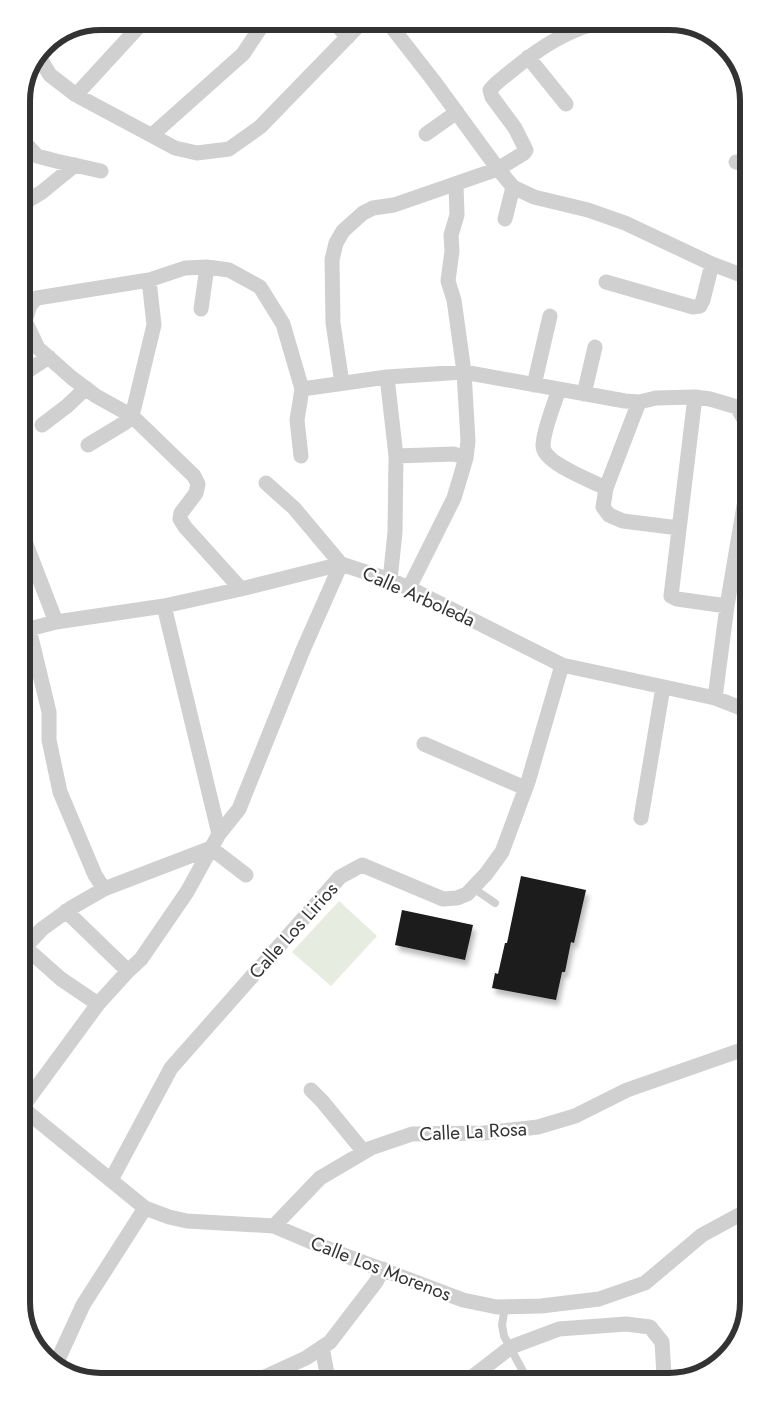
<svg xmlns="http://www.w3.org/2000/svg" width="770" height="1403" viewBox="0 0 770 1403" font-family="Jost,sans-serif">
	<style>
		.green { fill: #e6ecdf }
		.building { fill: #1a1a1a; filter: url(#shadow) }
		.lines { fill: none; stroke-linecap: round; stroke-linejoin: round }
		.lane { stroke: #d0d0d0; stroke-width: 8 }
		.street { stroke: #d0d0d0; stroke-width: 15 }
		.labels { text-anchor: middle; stroke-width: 5; stroke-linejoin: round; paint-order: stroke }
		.street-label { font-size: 19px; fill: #333; stroke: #fff }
		.rim { fill: none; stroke: #333; stroke-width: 6 }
	</style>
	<defs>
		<filter id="shadow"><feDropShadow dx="3" dy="5.5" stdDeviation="2.5" flood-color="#0004"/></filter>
	</defs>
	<rect width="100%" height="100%" fill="#fff"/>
	<path class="green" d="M339 901 377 936 331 986 292 952Z"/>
	<path class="building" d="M521 876 586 890 574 943 571 942 565 972H562L556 1000 492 988 495 973 498 974 505 943H507Z
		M402 910 473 925 465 960 395 945Z"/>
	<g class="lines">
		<path class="lane" d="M473 888 495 903
			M505 1307 502 1325 504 1336 526 1377"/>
		<path class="street" d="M333 21 348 37
			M387 21 433 80 498 169 513 187 534 197 588 210 625 223 712 264 744 276
			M39 57 50 75 76 95 175 148 197 153 229 149 260 127 363 21
			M528 57 566 104
			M76 95 144 21
			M426 134 457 112
			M152 135 243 54 265 21
			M22 140 37 156 56 161 101 171
			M736 162 743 163
			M22 204 42 192 75 165
			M505 219 513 187
			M149 280 37 298 30 305 25 321 38 348 72 378 96 396 132 416 194 476 198 484 196 493 181 513 180 519 185 527 241 589
			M606 282 693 307 700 306 703 300 712 264
			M201 309 207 267
			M23 374 49 357
			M387 377 396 456 395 532 390 580
			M342 383 333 323 332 260 336 243 343 231 363 213 373 208 394 205 498 169 524 153 526 150 515 128 492 97 490 90C495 83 503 78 510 72 538 49 571 26 608 21
			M534 385 550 316
			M302 389 387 377 464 372 625 401 639 402 656 398 695 397 710 399 737 407 744 419
			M559 389C554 405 543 431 543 446 543 463 592 481 606 488
			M584 394 595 347
			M695 397 671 596 677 599 727 606
			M639 402 606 488 603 507 609 515 623 521 679 528
			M42 425 67 406 86 388
			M88 445 126 422 132 416 154 325 149 280 185 268 207 267 229 270 260 287 283 324 302 389 297 420 301 456
			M396 456 454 454 466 458
			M266 483 294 508 341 564
			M24 539 56 622
			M409 588 454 498 466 458 468 441 464 372 454 300 448 281 452 251 451 235 457 215 456 184
			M164 606 219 834
			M24 628 29 629 56 622 164 606 241 589 341 564 390 580 409 588 562 665 715 698 746 710
			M29 629 49 712V740L60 792 95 875 104 889
			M715 698 727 606 745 500
			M424 744 525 788
			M641 818 663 687
			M66 911 128 971
			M26 946 42 929 71 908 104 889 211 848 246 875
			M26 948 61 979 98 1004
			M311 1090 322 1101 364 1152
			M26 1102 98 1004 128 971 141 959 187 892 219 834 239 809 303 650 341 564
			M26 1111 145 1208 169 1217 187 1221 274 1226 333 1251 463 1300 497 1307 541 1306 599 1299 645 1283 702 1235 739 1215 748 1211
			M111 1180 171 1068 340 877 362 865 443 899 457 898 467 894 486 874 502 852 528 782 562 665
			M274 1226 320 1178 371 1148 412 1134 484 1133 538 1127 575 1116 627 1090 747 1048
			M322 1347 328 1379
			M55 1366 83 1305 145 1208
			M471 1378 511 1347 559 1329 626 1324 650 1327 662 1342 664 1376
			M258 1380 306 1358 330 1342 376 1282 383 1269"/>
	</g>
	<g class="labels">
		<g class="street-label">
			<text transform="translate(419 596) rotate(24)" y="7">Calle Arboleda</text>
			<text transform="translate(293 930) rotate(-48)" y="7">Calle Los Lirios</text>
			<text transform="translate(473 1131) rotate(-3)" y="7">Calle La Rosa</text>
			<text transform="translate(381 1268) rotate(21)" y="7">Calle Los Morenos</text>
		</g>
	</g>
	<path d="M0 0H770V1403H0ZM101 30H669A71 71 0 0 1 740 101V1302A71 71 0 0 1 669 1373H101A71 71 0 0 1 30 1302V101A71 71 0 0 1 101 30Z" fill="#fff" fill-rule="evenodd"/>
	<path class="rim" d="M101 30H669A71 71 0 0 1 740 101V1302A71 71 0 0 1 669 1373H101A71 71 0 0 1 30 1302V101A71 71 0 0 1 101 30Z"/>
</svg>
